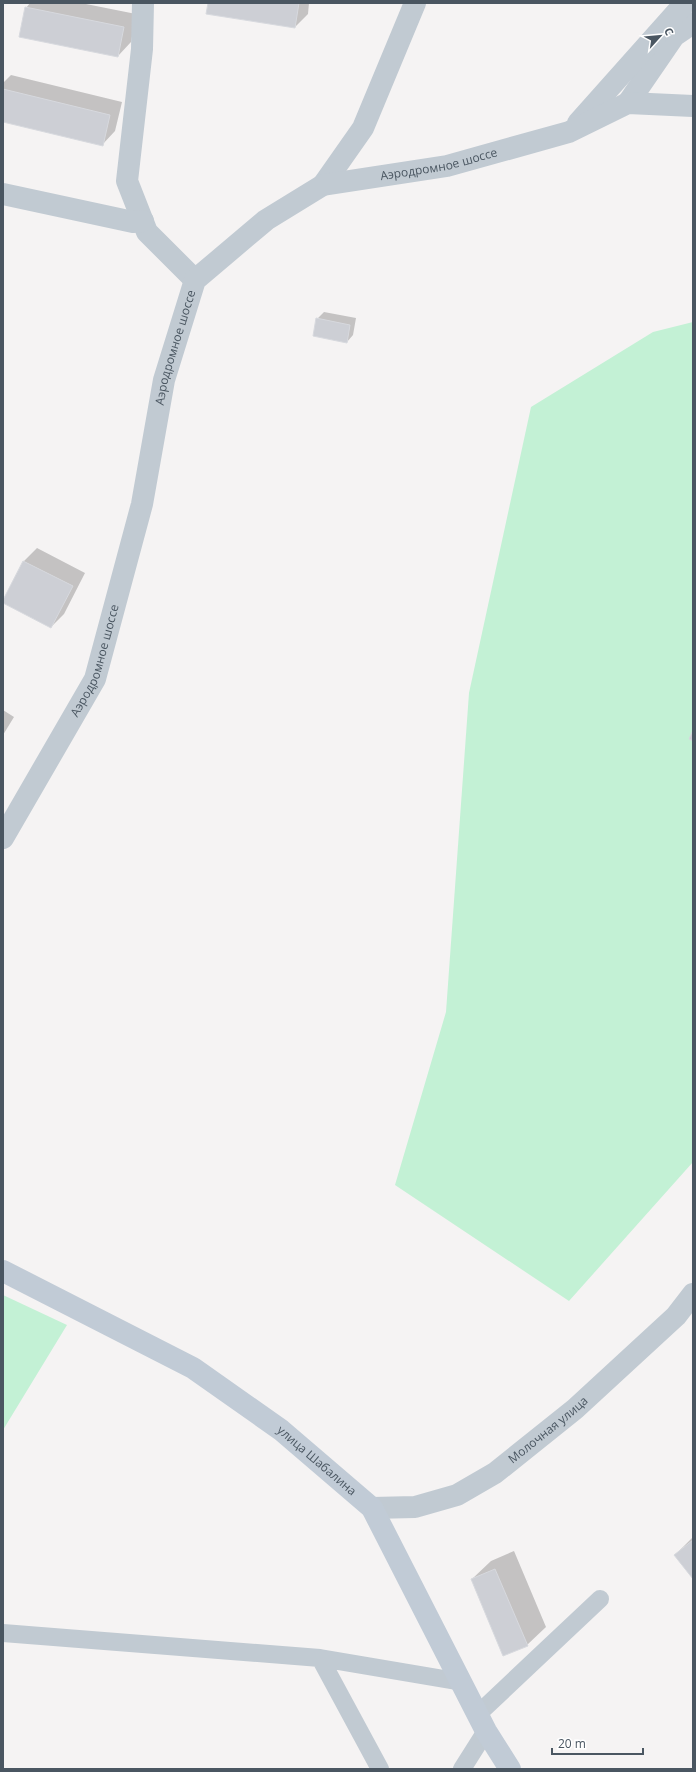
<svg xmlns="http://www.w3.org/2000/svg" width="696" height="1772" viewBox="0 0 696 1772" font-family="'Open Sans',sans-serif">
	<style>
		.green { fill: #c3f1d5 }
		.shadow { fill: #0003 }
		.building { fill: #cdcfd5; stroke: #d7d9de }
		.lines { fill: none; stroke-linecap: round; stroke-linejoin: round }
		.lane { stroke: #c1cad2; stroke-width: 18 }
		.street { stroke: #c1cad2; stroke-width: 22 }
		.secondary { stroke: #c1cbd6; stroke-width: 22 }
		.labels { text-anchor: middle; stroke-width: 3; stroke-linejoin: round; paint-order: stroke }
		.street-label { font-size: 12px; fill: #4a5661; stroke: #fff }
	</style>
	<rect width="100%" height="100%" fill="#f5f3f3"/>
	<path class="green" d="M693 322V1162L569 1301 395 1185 446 1012 469 693 531 407 653 332Z
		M3 1295 67 1325 3 1430Z"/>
	<path class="shadow" d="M30 3H81L136 14 131 42 118 56 26 8Z
		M209 3H309L308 14 295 27Z
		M11 75 122 102 115 131 102 145 3 121V83Z
		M324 312 356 318 353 335 347 342 317 319Z
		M37 548 85 573 64 614 51 627 3 602 24 561Z
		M3 710 14 717 3 735Z
		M693 1537V1578L675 1555Z
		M514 1551 546 1627 527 1645 472 1579 491 1561Z"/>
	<path class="building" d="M208 3H299L295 28 206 14Z
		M25 7 124 27 118 57 19 37Z
		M3 89 110 115 103 146 3 122Z
		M316 318 350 325 347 343 313 336Z
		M23 561 73 586 51 628 3 603V600Z
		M693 730V741L689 739Z
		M693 1540V1579L674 1555Z
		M495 1569 528 1646 503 1656 471 1579Z"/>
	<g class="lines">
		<path class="lane" d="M3 1633 320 1658 380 1769
			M320 1658 462 1682
			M478 1714 600 1599
			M462 1769 486 1731"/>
		<g class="street">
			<path d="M143 3 142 49 127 181 147 232 195 280"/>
			<path d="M628 103 674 36 693 23"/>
			<path d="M578 123 685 3"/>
			<path d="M323 185 363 128 415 3"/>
			<path d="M3 194 133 222 143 221"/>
			<path id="s1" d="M3 838 95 679 142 504 164 380 195 280 266 220 323 185 447 166 569 132 628 103 693 106"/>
			<path id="s2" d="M372 1508 415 1507 457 1495 495 1473 575 1409 676 1316 693 1294"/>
		</g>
		<path class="secondary" id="s3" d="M3 1271 193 1368 281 1430 372 1508 486 1731 510 1769"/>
	</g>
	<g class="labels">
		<g class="street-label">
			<text dy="4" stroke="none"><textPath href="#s1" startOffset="873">Аэродромное шоссе</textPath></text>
			<text dy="4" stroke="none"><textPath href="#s1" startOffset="525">Аэродромное шоссе</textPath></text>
			<text dy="4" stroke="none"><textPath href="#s1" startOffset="201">Аэродромное шоссе</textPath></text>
			<text dy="4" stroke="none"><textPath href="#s2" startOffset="199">Молочная улица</textPath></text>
			<text dy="4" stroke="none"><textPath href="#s3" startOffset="368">улица Шабалина</textPath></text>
		</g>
	</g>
	<rect width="696" height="1772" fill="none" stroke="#4a5661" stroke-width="8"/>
	<g transform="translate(660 36) rotate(63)" stroke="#ffffff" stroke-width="3" paint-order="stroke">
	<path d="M0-3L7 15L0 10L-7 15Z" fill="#4a5661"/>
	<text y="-6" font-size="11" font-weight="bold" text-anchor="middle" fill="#4a5661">С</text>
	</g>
	<path d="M552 1748v6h91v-6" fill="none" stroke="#4a5661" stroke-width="2"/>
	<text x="558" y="1748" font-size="12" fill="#4a5661" stroke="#ffffff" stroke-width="3" paint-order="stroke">20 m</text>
</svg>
